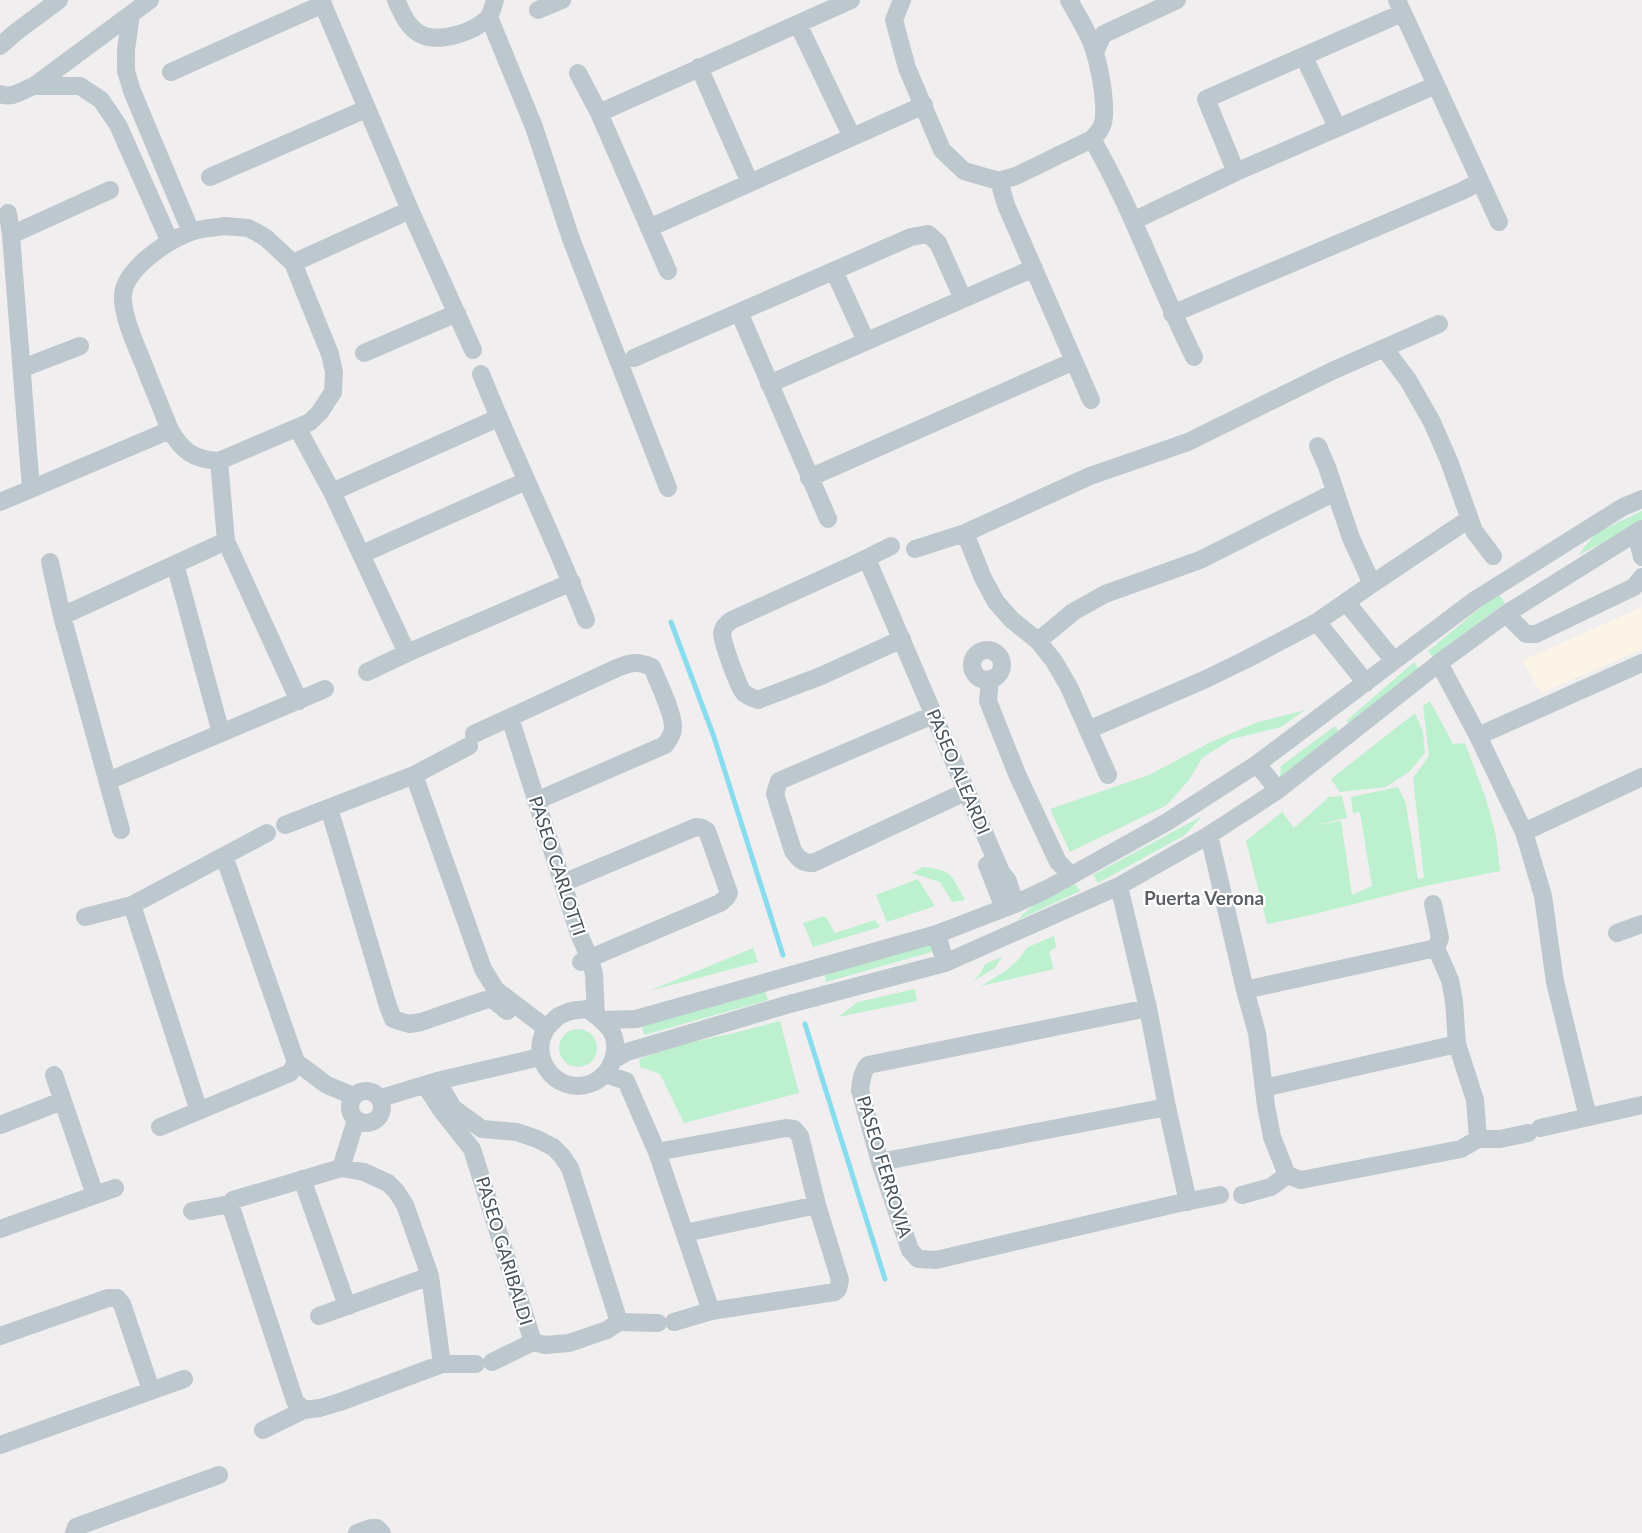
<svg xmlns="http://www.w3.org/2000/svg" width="1642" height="1533" viewBox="0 0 1642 1533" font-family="Lato,sans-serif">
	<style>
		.commercial { fill: #fcf5e7 }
		.green { fill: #bcf0ce }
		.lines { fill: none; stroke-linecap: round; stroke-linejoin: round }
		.stream { stroke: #88dced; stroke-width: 5 }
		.minor { stroke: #bcc7ce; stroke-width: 18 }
		.labels { text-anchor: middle; stroke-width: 4.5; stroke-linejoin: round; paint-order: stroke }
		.street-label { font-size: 18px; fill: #46535c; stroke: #fff }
		.neighbourhood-label { font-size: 19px; font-weight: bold; fill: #5b5f64; stroke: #fff }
	</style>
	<rect width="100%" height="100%" fill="#f1eeef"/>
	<path class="commercial" d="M1642 607V649L1541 693 1522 661Z"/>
	<path class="green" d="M1642 511V524L1578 555 1596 533Z
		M1498 593 1505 603 1433 657 1428 651Z
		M1414 662 1420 670 1351 725 1346 721Z
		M1430 701 1453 744 1465 743 1486 799 1496 836 1500 871 1425 886 1306 916 1267 924 1246 841 1282 812 1294 828 1329 797 1342 796 1347 818 1315 825 1341 821 1352 895 1372 886 1360 812 1353 813 1351 797 1398 787 1406 804 1418 879 1413 880 1424 878 1413 778 1429 756 1423 706Z
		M1305 710 1281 727 1232 739 1202 758 1189 780 1167 805 1070 852 1050 809 1149 775 1211 742 1258 722Z
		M1415 713 1423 732 1425 753 1409 772 1386 787 1340 792 1331 779Z
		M1335 726 1340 733 1280 778 1281 766Z
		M1202 816 1185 835 1098 883 1093 875Z
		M923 867C953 870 951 875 965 900L952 902 940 882 912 873Z
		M918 879 935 906 887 922 876 895Z
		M1075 884 1080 891 1016 921 1039 900Z
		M825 916 835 933 875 920 880 927 813 947 803 923Z
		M1054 936 1056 947 1049 952 1054 969 981 986 1004 972 1017 961 1028 947Z
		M937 941 935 951 826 982 824 974Z
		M753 948 758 962 649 991Z
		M1002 957 994 969 973 981 980 974 985 964Z
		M915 989 917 1001 838 1017 858 1002Z
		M765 991 768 1000 644 1035 642 1025Z
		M780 1021 799 1093 684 1123 660 1074 640 1067 639 1059 683 1044 734 1033Z
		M559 1048a19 19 0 1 1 38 0a19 19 0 1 1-38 0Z"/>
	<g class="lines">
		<path class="stream" d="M671 622 714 737 783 955
			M805 1024 885 1279"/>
		<path class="minor" d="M321 0 410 210 473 350
			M396 0C402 13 407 27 420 34 439 44 474 32 488 18 492 13 493 6 495 0
			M902 0 894 20 907 68 942 150 964 171 999 181 1016 176 1092 139C1097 134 1101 130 1103 123 1107 106 1100 70 1095 53 1090 34 1078 17 1069 0
			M1397 0 1499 222
			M538 10 562 0
			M131 14 126 50V71L132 91 191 232
			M489 17 534 127 571 239 668 488
			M798 24 852 137
			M0 46 16 32 59 0
			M1095 52 1101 39 1104 34 1177 0
			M1304 57 1337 127
			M699 67 750 183
			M171 72 323 4
			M578 73 599 113 851 0
			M34 86H80L101 100 118 125 170 242
			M0 94C13 99 22 90 34 86L150 0
			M599 113 668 271
			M1092 139C1132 208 1158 285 1194 357
			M1236 172 1206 99 1402 13
			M210 177 366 109
			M999 181 1006 205 1091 400
			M8 213 11 235
			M1133 221 1236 172 1436 85
			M224 226 248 228 256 232 266 238 293 263 330 354 334 372 333 392 320 412 310 422 219 461C193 459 183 452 170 430 161 408 152 385 143 363 136 345 121 313 123 294 126 268 168 240 191 232 201 228 214 228 224 226Z
			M649 228 924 105
			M293 263 410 210
			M834 271 866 341
			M739 312 828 519
			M1172 314 1462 191 1479 182
			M1384 348 1408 380 1432 422 1449 461 1474 531 1493 556
			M364 353 457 313
			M634 358 911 237 928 234 938 243 963 299
			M23 368 80 346
			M481 374C514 457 554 537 586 620
			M769 384 1034 268
			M298 429 332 492 407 653
			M1318 446 1327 467 1351 538 1372 584
			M219 461 226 541 299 701
			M809 478 1074 361
			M31 489 170 430
			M332 492 498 418
			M0 502 31 489 11 235 110 190
			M965 533 983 578 996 602 1012 620 1038 641 1054 661 1069 687 1108 775
			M1636 533 1642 557
			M891 546 855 564 732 620C727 623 723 627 722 633 722 641 738 687 744 693 749 697 753 698 758 700L821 676 902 639
			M915 549 965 533 1090 476 1188 442 1332 371 1439 324
			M362 554 526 481
			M867 559 1001 872 1008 881 1015 904
			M50 562 62 616 121 830
			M175 564 221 733
			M1346 602 1394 661
			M1506 614 1526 634H1536L1634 587 1642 577
			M62 616 226 541
			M1317 622 1366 683
			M1038 641 1073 612 1105 594 1200 560 1335 492
			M972 665a15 15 0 1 1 30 0a15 15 0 1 1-30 0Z
			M1439 663 1478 736 1524 832 1543 896 1555 982 1588 1117
			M367 672 407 653 572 582
			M990 679 988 701 1017 774 1058 862 1071 875
			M933 715 779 781 775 794 793 851C799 859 802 863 813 863L967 791
			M510 718 579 934 590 959 594 974 596 1015
			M1088 730 1206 679 1247 659 1317 622 1372 584 1469 519
			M474 734 617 668C632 662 637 661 652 667 658 682 673 712 673 727 673 735 669 739 665 745L536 801
			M1478 736 1642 663
			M1257 764 1278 790
			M414 775 469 746
			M108 781 325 689
			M329 808 388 1006 393 1019 409 1024 421 1022 491 998 507 1011
			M285 825 414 775 483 969 496 990 546 1028
			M1524 832 1642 777
			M1209 835 1245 990 1257 1033 1266 1106 1272 1137 1287 1175
			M224 856 296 1062 327 1085 353 1096
			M987 865 1004 908
			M563 883 696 827 702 828 707 831 729 893 726 898 720 903 581 962
			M1119 886 1148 1008 1167 1107 1188 1202
			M1433 904 1440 938 1436 948 1450 980 1454 1001 1457 1044 1475 1100 1478 1139
			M132 905 199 1111
			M85 917 132 905 267 833
			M1617 933 1642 924
			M937 934 945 963
			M1245 990 1436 948
			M1148 1008 868 1065C862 1072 861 1081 860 1090L880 1162 910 1250 918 1259 936 1260 1175 1204 1220 1195
			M587 1009C596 1015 603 1020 610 1029 622 1047 612 1075 592 1083 555 1098 522 1051 552 1022 555 1020 557 1016 561 1015 568 1010 578 1010 587 1009Z
			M603 1020 636 1019 937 934 1015 904 1047 889 1167 822 1257 764 1475 600 1623 507 1642 499
			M614 1059 627 1052 786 1005 945 963 1119 886 1209 835 1278 790 1439 663 1506 614 1642 529
			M605 1074 626 1081 657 1152 711 1311
			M54 1075 95 1195
			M425 1085 442 1111 472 1149 533 1342 545 1345 569 1343 607 1330 619 1322 658 1323
			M1264 1088 1457 1044
			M350 1107a16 16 0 1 1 32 0a16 16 0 1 1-32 0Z
			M445 1094 453 1108 482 1129 517 1132 537 1139 553 1147 562 1156 570 1168 619 1322
			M381 1098 437 1081 540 1057
			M0 1125 62 1101
			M160 1127 290 1073 296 1062
			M1540 1128 1642 1105
			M657 1152 786 1128 794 1129 800 1136 817 1205 840 1280 838 1289 835 1292 711 1311 674 1322
			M880 1162 1167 1107
			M341 1168 356 1120
			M1287 1175 1301 1180 1461 1149 1478 1139H1500L1528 1133
			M302 1179 344 1297 349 1306
			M1242 1195 1271 1187 1287 1175
			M192 1211 230 1204
			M0 1229 115 1188
			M685 1233 817 1205
			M319 1316 430 1276
			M0 1336 108 1298H117L122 1304 151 1390
			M492 1362 533 1342
			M442 1364 430 1276 405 1205 396 1191 388 1183 364 1172 341 1168 233 1200 230 1204 295 1401 304 1410 320 1408 340 1402 442 1364H476
			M263 1430 304 1410
			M0 1445 184 1379
			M74 1533 76 1527 219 1475
			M357 1533 371 1528H377L382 1533"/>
	</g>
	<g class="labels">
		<g class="street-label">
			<text transform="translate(958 772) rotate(67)" y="6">PASEO ALEARDI</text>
			<text transform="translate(557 866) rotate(72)" y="6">PASEO CARLOTTI</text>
			<text transform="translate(884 1167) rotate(73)" y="6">PASEO FERROVIA</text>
			<text transform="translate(504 1251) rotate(73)" y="6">PASEO GARIBALDI</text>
		</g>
		<g class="neighbourhood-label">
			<text x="1204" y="905">Puerta Verona</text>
		</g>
	</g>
</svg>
